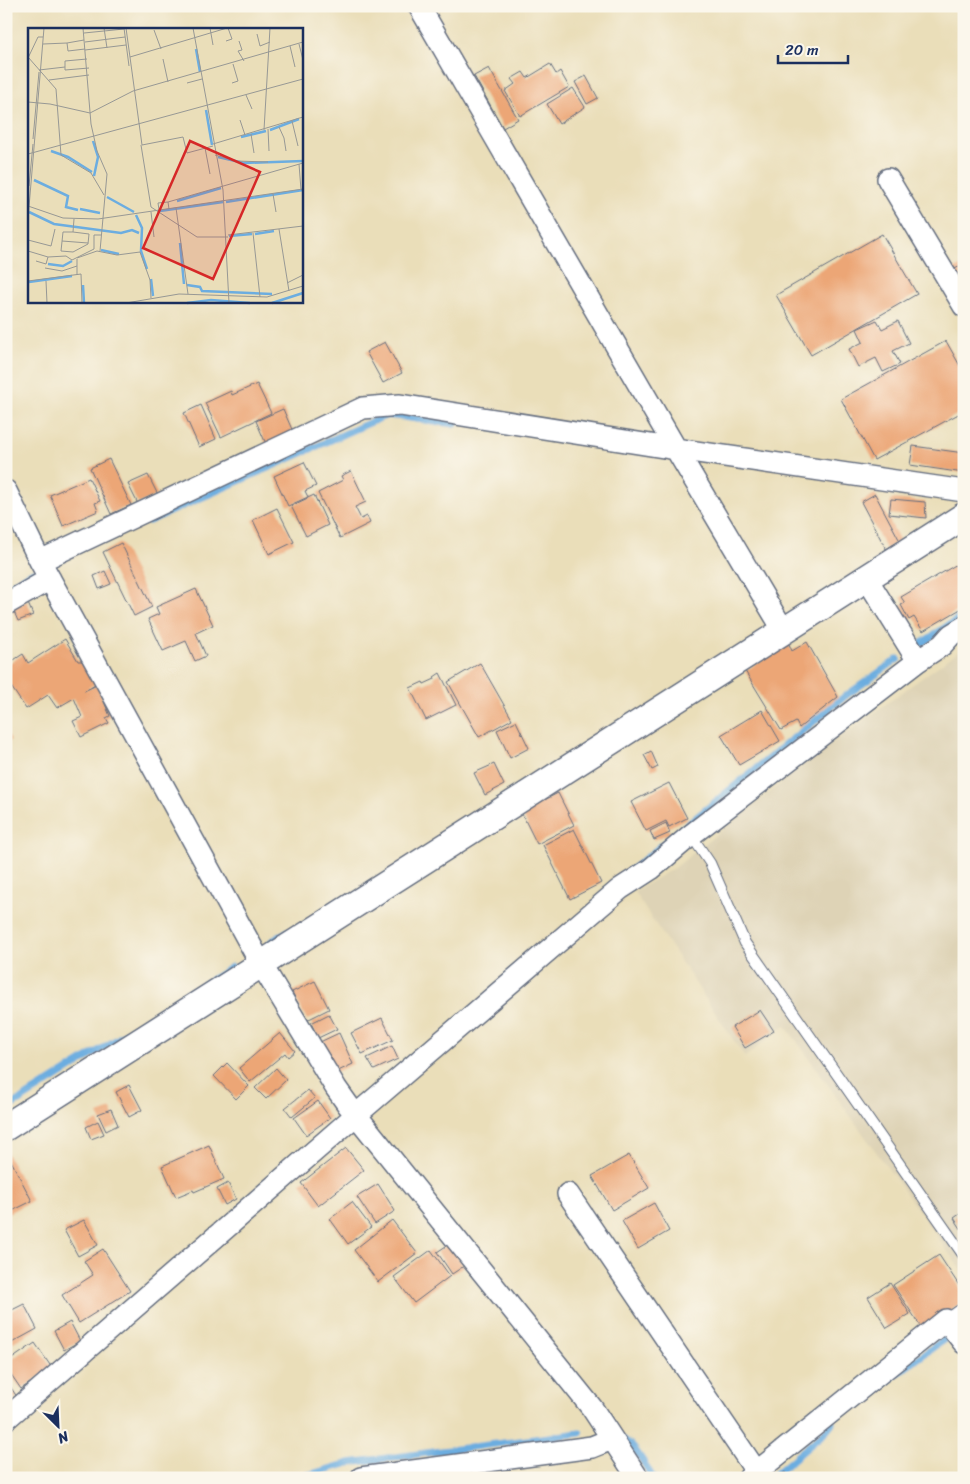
<svg xmlns="http://www.w3.org/2000/svg" width="970" height="1484" viewBox="0 0 970 1484" font-family="Sriracha,sans-serif">
	<style>
		.built { fill: #ded3b6 }
		.lines { fill: none; stroke-linecap: round; stroke-linejoin: round }
		.stream { stroke: #6cade0; stroke-width: 7 }
		.building { fill: #eca676 }
		.service-casing { stroke: #636c7e; stroke-width: 12 }
		.minor-casing { stroke: #636c7e; stroke-width: 24 }
		.tertiary-casing { stroke: #636c7e; stroke-width: 29 }
		.service { stroke: #fff; stroke-width: 10 }
		.minor { stroke: #fff; stroke-width: 21 }
		.tertiary { stroke: #fff; stroke-width: 26 }
		.inset-river { fill: none; stroke: #6cade0; stroke-width: 2.5 }
		.inset-road { fill: none; stroke: #979895; stroke-width: 1 }
		.view { fill: #d62828; fill-opacity: 0.15; stroke: #d62828; stroke-width: 2.5 }
		.inset-edge { fill: none; stroke: #1b2f5e; stroke-width: 2.5 }
	</style>
	<rect width="100%" height="100%" fill="#fbf7ec"/>
	<filter id="ink" filterUnits="userSpaceOnUse"><feTurbulence type="fractalNoise" baseFrequency=".02" numOctaves="2"/><feDisplacementMap in="SourceGraphic" scale="10" xChannelSelector="R" yChannelSelector="G"/><feConvolveMatrix kernelMatrix="1 2 1 2 8 2 1 2 1" color-interpolation-filters="sRGB"/></filter>
	<filter id="wash" filterUnits="userSpaceOnUse"><feTurbulence type="fractalNoise" baseFrequency=".0096" numOctaves="4" result="noise"/><feDisplacementMap in="SourceGraphic" scale="20" xChannelSelector="R" yChannelSelector="G"/><feGaussianBlur stdDeviation="1.12" result="paint"/><feColorMatrix in="noise" values="0 0 0 0 0 0 0 0 0 0 0 0 0 0 0 0 0 1.4 0 .05"/><feComposite in="paint" operator="in"/></filter>
	<g filter="url(#wash)">
		<rect width="100%" height="100%" fill="#eadeb9"/>
		<path class="built" d="M959 651 964 659V1274L785 1025 745 1057 634 892 677 866 817 754Z"/>
		<g class="lines">
			<path class="stream" d="M149 521 387 415 455 424
				M6 588 33 572
				M922 643 964 615
				M629 872 844 697 898 659
				M271 942 287 932
				M6 1109 232 967
				M876 1389 964 1325
				M622 1439C636 1446 645 1465 653 1478
				M298 1478 349 1463 580 1433
				M771 1478 824 1433 832 1423"/>
		</g>
		<g id="blocks">
			<path class="building" d="M550 64 556 74 560 71 569 87 520 116 505 91 515 84 511 79 523 72 527 78Z
				M489 68 518 119 503 128 474 76Z
				M586 76 598 98 587 104 575 82Z
				M573 88 585 107 559 124 547 104Z
				M882 234 917 294 811 355 776 295Z
				M964 264V289L953 270Z
				M877 320 882 329 898 321 909 343 893 351 900 364 883 372 876 358 858 367 849 349 863 342 857 329Z
				M946 341 964 373V411L874 460 841 399Z
				M385 342 402 373 383 383 366 352Z
				M257 384 271 413 221 437 205 403 231 391 232 395Z
				M201 405 216 439 199 447 184 413Z
				M283 409 294 434 267 446 256 421Z
				M913 446 964 453V473L910 465Z
				M109 459 131 505 111 514 90 468Z
				M304 462 316 486 305 491 308 497 288 506 274 476Z
				M351 471 366 502 355 507 361 519 367 516 370 523 340 538 318 493 343 480 341 476Z
				M148 475 158 495 138 504 128 484Z
				M89 478 100 501 95 503 98 511 63 526 50 495Z
				M875 494 900 541 886 549 861 502Z
				M314 495 328 525 306 536 291 506Z
				M891 499 925 502 926 518 889 514Z
				M277 508 294 542 269 554 253 520Z
				M121 543 152 607 134 616 103 552Z
				M964 560V607L923 631 914 617 909 620 901 605 905 603 901 597Z
				M105 571 111 584 99 589 94 576Z
				M196 589 213 625 196 633 206 656 195 661 186 641 163 651 148 619 159 614 156 607Z
				M27 601 33 615 18 621 12 607Z
				M65 639 78 661H85L98 682 84 691 97 685 110 716 106 718 109 723 81 737 73 721 82 717 74 698 57 708 48 695 26 709 6 679V665L23 654 28 663Z
				M807 642 838 697 799 728 796 722 781 730 745 671 789 644 792 651Z
				M480 663 512 719 479 737 448 682Z
				M440 673 456 705 426 720 410 688 423 682 424 684 435 679 434 677Z
				M762 710 780 741 739 765 721 735Z
				M516 721 529 748 510 758 497 730Z
				M6 731 11 740 6 742Z
				M651 751 658 767 652 770 644 755Z
				M494 764 504 785 485 795 474 773Z
				M669 783 687 818 669 827 666 821 646 831 631 802Z
				M558 793 574 825 537 844 521 812Z
				M666 823 670 833 654 840 650 831Z
				M574 829 601 883 570 899 543 845Z
				M315 981 329 1009 307 1020 292 992Z
				M760 1010 774 1031 745 1048 732 1027Z
				M329 1014 337 1029 318 1038 311 1023Z
				M382 1018 393 1040 362 1054 351 1033Z
				M280 1033 295 1051 288 1057 285 1053 250 1082 239 1068Z
				M339 1033 353 1064 334 1073 320 1042Z
				M392 1046 398 1059 374 1070 367 1058Z
				M227 1063 249 1086 236 1099 214 1076Z
				M276 1068 286 1080 266 1099 255 1088Z
				M129 1085 142 1110 129 1117 116 1092Z
				M308 1090 315 1098 292 1117 285 1108Z
				M318 1101 330 1118 306 1135 294 1118Z
				M111 1109 118 1125 106 1131 98 1114Z
				M98 1121 104 1134 91 1139 86 1127Z
				M209 1145 224 1179 194 1192 193 1190 176 1197 162 1166Z
				M346 1148 364 1170 318 1206 301 1183Z
				M6 1151 32 1201 6 1214Z
				M629 1155 649 1188 612 1210 592 1176Z
				M228 1183 236 1199 225 1205 217 1189Z
				M378 1184 395 1211 375 1224 357 1197Z
				M352 1202 371 1227 348 1244 330 1219Z
				M654 1203 669 1231 638 1249 622 1221Z
				M964 1211V1233L954 1218Z
				M84 1220 98 1245 78 1256 64 1230Z
				M392 1220 417 1253 378 1282 354 1250Z
				M449 1244 464 1266 452 1274 437 1252Z
				M103 1249 130 1291 79 1323 62 1295 93 1275 84 1261Z
				M431 1250 450 1276 414 1303 394 1277Z
				M939 1255 964 1293V1301L922 1328 893 1285Z
				M890 1283 910 1314 887 1328 868 1297Z
				M24 1304 37 1329 6 1346V1313Z
				M70 1322 80 1341 64 1350 54 1331Z
				M35 1343 52 1368 21 1389 6 1367V1363Z
				M6 1380 17 1397 6 1403Z
				M785 1472 788 1478H774Z"/>
		</g>
	</g>
	<g filter="url(#ink)">
		<use href="#blocks" fill-opacity="0" stroke="#636c7e" stroke-width="1"/>
		<g class="lines">
			<g class="service-casing">
				<path id="service" d="M691 835 710 863 745 943 964 1256
					M946 1320 964 1307"/>
			</g>
			<g class="minor-casing">
				<path id="minor" d="M419 6 676 449 784 631
					M888 179 964 306
					M6 491 40 561 261 964 336 1088 348 1105 592 1408 638 1478
					M40 561 363 408 400 405 676 449 964 491
					M6 604 50 579
					M918 661 942 645 951 635 964 627
					M568 1194 756 1471
					M6 1419 356 1115 620 889 651 869 691 835 918 661 867 579
					M361 1478 592 1447 612 1439
					M749 1478 946 1320 964 1343"/>
			</g>
			<g class="tertiary-casing">
				<path id="tertiary" d="M6 1127 964 516"/>
			</g>
			<use href="#service" class="service"/>
			<use href="#minor" class="minor"/>
			<use href="#tertiary" class="tertiary"/>
		</g>
	</g>
	<g transform="translate(28 28)">
		<rect width="275" height="275" fill="#eadeb9"/>
		<path class="inset-river" d="M168 21 172 44M178 82 184 117M242 102 271 91M213 109 238 103M65 113 70 129 66 148M23 123 40 129 64 144M190 129 216 135 275 133M6 152 40 168 38 179 50 182M79 169 106 184M149 173 193 160M198 174 275 162M52 181 72 185M132 183 195 174M1 184 26 196 93 205 104 202 111 205M108 187 114 200 113 223 119 241M227 206 246 203M201 208 224 206M152 215 156 256M73 222 91 226M20 236 35 238 44 233M123 251 125 268M1 254 44 248M55 257 56 275M159 257 172 259 174 263 244 266M159 275 183 272 222 275M244 275 275 265"/>
		<path class="inset-road" d="M55 0 63 96 69 123 79 146 72 223M76 0 79 20M96 0 101 38M98 0 114 117 155 109 159 125 185 118M165 0 195 162 201 275M182 0 185 17M126 2 133 21M56 5 96 1M229 6 232 18 242 14M56 12 39 15 40 23 57 21M198 13 204 11 200 0M211 13 214 22 210 23 216 33M57 14 97 9M15 16 39 15M271 16 275 32M262 18 267 39M57 22 98 17M0 29 28 61 33 127 63 145 76 167M102 29 199 0M0 30 10 9H15M59 31 37 33V42L61 40M135 31 140 54M11 42 37 39M21 52 61 47M159 55 174 51M204 55 210 53 205 36M218 67 224 81M0 74 22 76 62 85 105 63 275 14M212 92 217 107M264 93 270 118M251 99 256 110 258 123M240 101 241 123M236 102 242 0M223 106 226 125M5 111 11 44M185 116 275 89M113 117 123 179 169 209H200M177 120 182 146M0 126 275 51M187 127 208 133 240 134M271 136 273 162M1 158 5 116M245 166 248 184M0 178 35 190 70 191 275 161M148 180 160 266M141 181 140 174 275 135M131 182 130 175 140 174M123 184 126 209M0 191 16 0M251 201 261 263M45 204H35L33 223 45 224 60 216 61 206 45 204 46 191M225 205 232 269M200 207 275 198M0 212 23 218 27 201M34 213 60 215M0 223 20 229 38 228 44 232 66 221V207H73M49 230 69 223 89 227 112 224 122 252 123 270M49 231V247M8 233 18 236 20 229M17 240 34 243 49 238M0 253 53 246 54 275M18 253 19 275M259 255 275 247M98 275 151 266 239 269 275 258"/>
		<path class="view" d="M162 113 232 144 185 251 115 220Z"/>
		<rect width="275" height="275" class="inset-edge"/>
	</g>
	<rect width="970" height="1484" fill="none" stroke="#fbf7ec" stroke-width="25"/>
	<g transform="translate(58 1426) rotate(156)" stroke="#fbf7ec" stroke-width="4" paint-order="stroke">
	<path d="M0-4L9 19L0 12L-9 19Z" fill="#1b2f5e"/>
	<text y="-8" font-size="14" font-weight="bold" text-anchor="middle" fill="#1b2f5e">N</text>
	</g>
	<path d="M778 55v8h70v-8" fill="none" stroke="#1b2f5e" stroke-width="2.5"/>
	<text x="785" y="55" font-size="15" fill="#1b2f5e" stroke="#fbf7ec" stroke-width="4" paint-order="stroke">20 m</text>
</svg>
